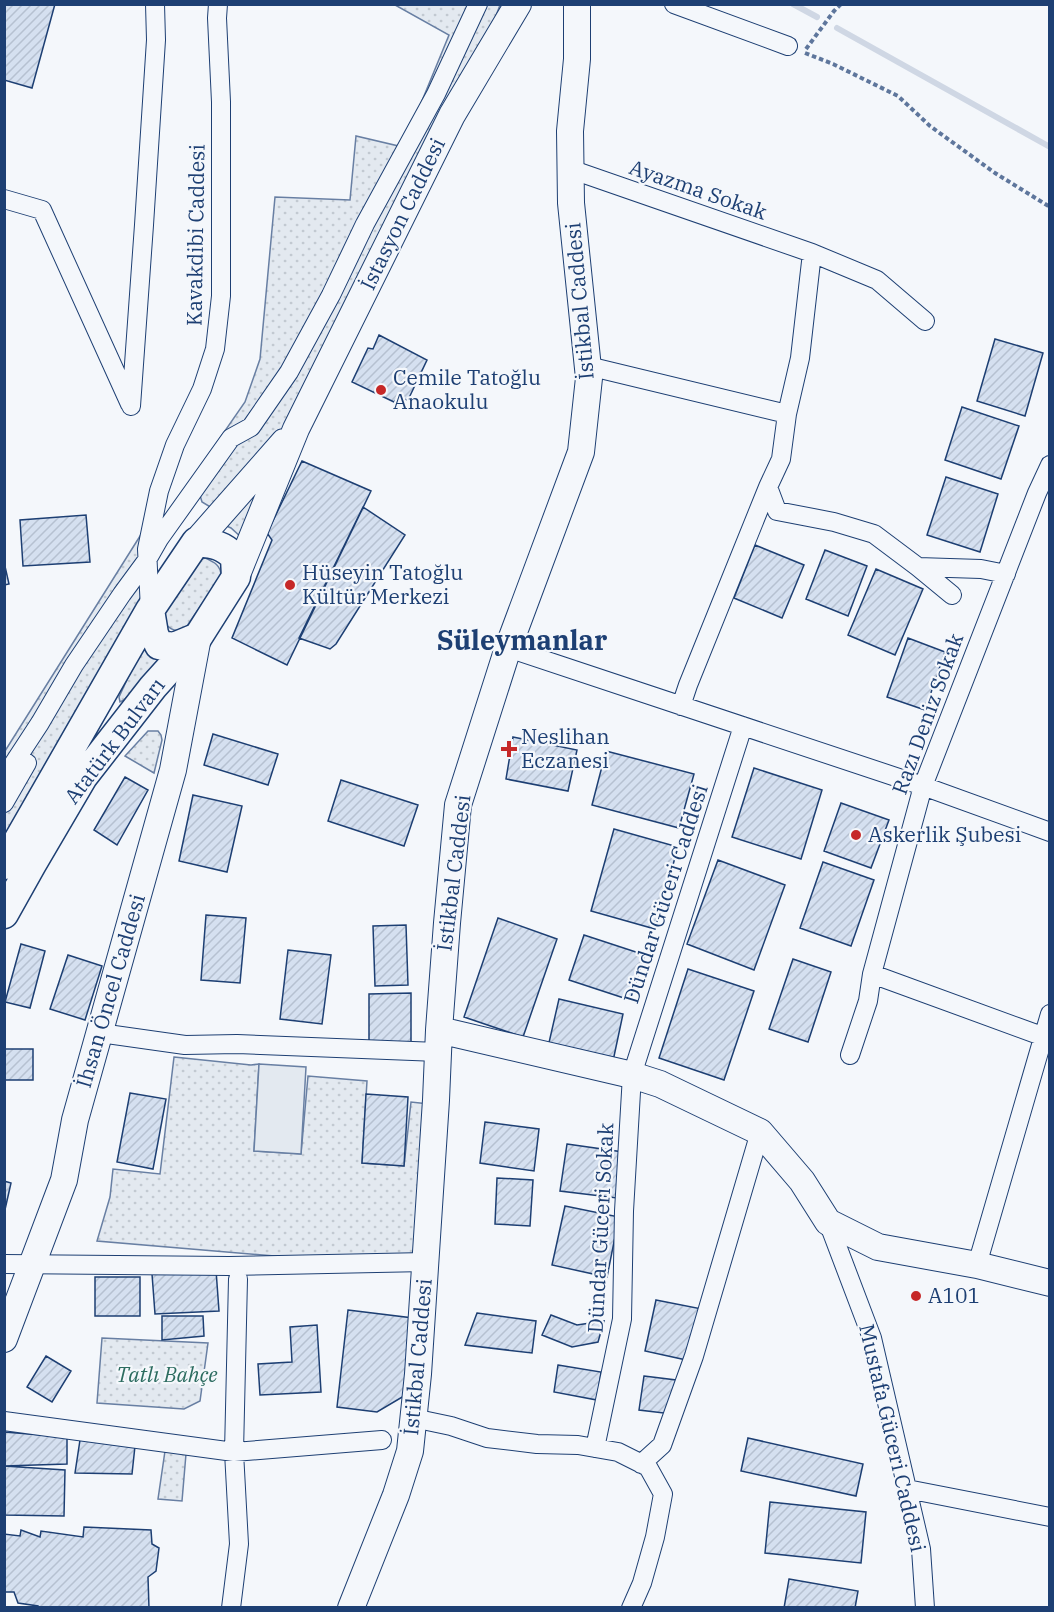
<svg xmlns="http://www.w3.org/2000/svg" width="1054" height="1612" viewBox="0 0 1054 1612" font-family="'IBM Plex Serif',serif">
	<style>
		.green { fill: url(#green-dots); stroke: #687fa3; stroke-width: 1.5 }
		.pitch { fill: #e3e9f0; stroke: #687fa3; stroke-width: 1.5 }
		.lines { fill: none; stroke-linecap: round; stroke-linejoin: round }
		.stream { stroke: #cfd7e4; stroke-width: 6 }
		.building { fill: url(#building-hatch); stroke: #1d3f73; stroke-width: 1.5 }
		.street-casing { stroke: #1d3f73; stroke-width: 20 }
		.secondary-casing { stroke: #1d3f73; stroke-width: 28 }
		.primary-casing { stroke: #1d3f73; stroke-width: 31 }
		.path { stroke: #5e769c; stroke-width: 4; stroke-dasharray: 4.5 3; stroke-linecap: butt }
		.street { stroke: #f4f7fb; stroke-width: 18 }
		.secondary { stroke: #f4f7fb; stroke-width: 26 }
		.primary { stroke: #f4f7fb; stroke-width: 28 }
		.poi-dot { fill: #c62828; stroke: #f4f7fb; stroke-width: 2 }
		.labels { text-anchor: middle; stroke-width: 4.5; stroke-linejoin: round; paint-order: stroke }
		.street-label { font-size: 21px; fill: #1d3f73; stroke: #f4f7fb }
		.poi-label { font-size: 21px; fill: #1d3f73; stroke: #f4f7fb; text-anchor: start }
		.park-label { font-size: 21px; font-style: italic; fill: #2c6c60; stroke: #f4f7fb }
		.district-label { font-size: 27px; font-weight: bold; fill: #1d3f73; stroke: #f4f7fb }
	</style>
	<defs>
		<pattern id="green-dots" width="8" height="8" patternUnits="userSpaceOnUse" patternTransform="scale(1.5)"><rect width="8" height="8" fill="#e3e9f0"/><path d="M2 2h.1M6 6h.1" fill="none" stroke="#c2c9d1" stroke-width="1.8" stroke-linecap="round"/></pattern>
		<pattern id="building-hatch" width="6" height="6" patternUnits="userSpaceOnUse" patternTransform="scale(1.5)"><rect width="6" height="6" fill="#d5e0f0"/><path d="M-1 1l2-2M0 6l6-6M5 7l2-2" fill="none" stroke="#b6c1d1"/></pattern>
	</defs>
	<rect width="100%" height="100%" fill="#f4f7fb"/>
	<path class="green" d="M395 5H500L494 21 299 411 212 508 202 502 199 492 202 464 245 402 260 359 275 197 350 200 356 136 403 147 449 35Z
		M260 483 242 538 231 528 222 524Z
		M152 517 140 637 5 872V751Z
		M205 558C214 562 221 565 221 576L187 626C177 635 169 629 162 620L163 615 199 560Z
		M143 645 163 659 124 700 120 702 119 697Z
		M148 731H158L161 735 162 740 154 773 125 756Z
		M174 1057 251 1065 259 1064 254 1151 301 1154 308 1076 367 1081 362 1163 404 1166 411 1102 429 1104 416 1268 97 1241 110 1197 113 1169 160 1174Z
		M102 1338 208 1343 200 1401 184 1409 97 1403Z
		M165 1451 186 1454 182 1501 158 1499Z"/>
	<path class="pitch" d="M259 1064 306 1067 301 1154 254 1151Z"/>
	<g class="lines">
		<path class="stream" d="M793 4 817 17
			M837 28 1050 147"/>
	</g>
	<path class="building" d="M4 4H55L32 88 4 80Z
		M379 335 427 360 408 400 397 398 394 402 352 382 368 348 373 349Z
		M995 339 1043 353 1025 416 977 401Z
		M962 407 1019 426 1001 479 945 460Z
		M302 461 371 491 287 665 232 638 272 540 267 533Z
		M946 477 998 494 980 552 927 535Z
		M363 507 405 535 336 644 330 649 299 638Z
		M86 515 90 562 23 566 20 520Z
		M755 545 804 565 782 618 734 598Z
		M825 550 867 566 848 616 806 599Z
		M4 562 9 584 4 585Z
		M876 569 923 589 895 655 848 635Z
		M908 638 945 652 925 710 887 697Z
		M213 734 278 754 268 785 204 765Z
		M513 737 577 750 568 791 506 779Z
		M606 751 694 774 679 828 592 805Z
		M754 768 822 790 801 859 732 837Z
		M125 777 148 790 117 845 94 830Z
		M341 780 418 805 404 846 328 821Z
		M193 795 242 806 227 872 179 861Z
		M841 803 889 820 871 868 824 851Z
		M614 829 678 847 655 929 591 911Z
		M718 860 785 885 754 970 687 944Z
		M823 862 874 880 851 946 800 928Z
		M206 915 246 918 240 983 201 980Z
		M498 918 557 939 523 1037 464 1017Z
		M406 925 408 985 375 986 373 926Z
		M584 935 645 955 630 1000 569 980Z
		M21 944 45 951 30 1008 5 1002Z
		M288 950 331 955 322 1024 280 1019Z
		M68 955 102 966 85 1020 50 1009Z
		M793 959 831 972 808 1042 769 1029Z
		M688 969 754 991 724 1080 659 1058Z
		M411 993V1046L369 1044V994Z
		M559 999 623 1014 613 1061 548 1047Z
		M4 1049H33V1080H4Z
		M130 1093 166 1099 153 1169 117 1162Z
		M366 1094 408 1097 404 1166 362 1163Z
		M485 1122 539 1129 534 1171 480 1163Z
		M567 1144 623 1152 617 1198 560 1191Z
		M497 1178 533 1180 530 1226 495 1224Z
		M4 1181 11 1183 4 1214Z
		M565 1206 619 1217 607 1277 552 1265Z
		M216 1270 219 1311 155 1314 152 1274Z
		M95 1277H140V1316H95Z
		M656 1300 702 1309 691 1361 645 1351Z
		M348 1310 413 1318 404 1396 377 1412 337 1407Z
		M477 1313 536 1321 532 1353 465 1345Z
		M551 1315 577 1325 604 1321 598 1342 572 1347 542 1335Z
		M162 1316H203L204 1336 162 1340Z
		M317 1325 321 1392 260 1395 258 1364 292 1362 290 1327Z
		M46 1356 71 1371 52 1402 27 1387Z
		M558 1365 601 1372 597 1400 554 1392Z
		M644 1376 676 1380 672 1414 639 1410Z
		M4 1432 67 1437V1464L4 1466Z
		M748 1438 863 1464 856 1496 741 1471Z
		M80 1440 135 1446 132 1474 75 1473Z
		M4 1466 65 1470 64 1516 4 1515Z
		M770 1502 866 1512 861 1563 765 1553Z
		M84 1527 151 1530 152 1544 159 1548 156 1571 148 1577 149 1608H38V1606L18 1603 14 1592H4V1534L20 1536 21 1530 40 1537 41 1531 83 1537Z
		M789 1579 858 1591 855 1608H784Z"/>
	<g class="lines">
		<g class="street-casing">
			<path id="street" d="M674 4 788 46
				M570 169 812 253 877 280 925 321
				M4 199 42 210 130 404
				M588 366 787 414 800 358 812 253
				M131 406 144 225 156 40 155 4
				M787 414 781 459 768 487 777 511 834 522 874 534 918 567 952 595
				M918 567 981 569 1006 574
				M150 610 147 549 159 491 175 445 202 389 215 349 221 296V102L217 18 218 4
				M508 648 923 786 1050 832
				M681 706 688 685 768 487
				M4 778 40 723 74 665 122 594 147 560 159 539 231 438 251 427 289 372 331 295 365 224 436 94 478 4
				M4 803 27 763
				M872 974 1050 1039
				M100 1033 185 1045 237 1044 438 1052
				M850 1055 868 1001 872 974 923 786 1037 493 1050 465
				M828 1222 872 1338 921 1549 925 1608
				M4 1264 229 1266 426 1262
				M977 1265 1050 1014
				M413 1418 451 1426 487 1438 537 1444 578 1445 618 1452 648 1467 663 1494 655 1537 642 1583 631 1608
				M4 1421 234 1452 382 1440
				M595 1448 622 1319 624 1211 632 1075 743 726
				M641 1464 662 1445 694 1356 760 1132
				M907 1489 1050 1517
				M231 1608 239 1544 234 1452 238 1279"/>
		</g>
		<g class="secondary-casing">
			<path id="secondary" d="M196 542 284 442
				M236 577 296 429 452 115 518 4
				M439 1030 632 1075 660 1084 760 1132 802 1181 828 1222 878 1247 977 1265 1050 1283
				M4 1339 64 1180 75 1120 173 770 198 637
				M351 1608 396 1495 410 1451 418 1374 436 1100 439 1030 447 923 458 805 508 648 581 452 589 378 571 203 570 131 577 59V4"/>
		</g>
		<g class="primary-casing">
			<path id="primary" d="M150 610 154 634 159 645 174 647 198 637
				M4 865 150 610 196 542C214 544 221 544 235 557L236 577 198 637 153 687 83 777 32 864 4 914"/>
		</g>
		<path class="path" d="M806 49 834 11 841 4
			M805 53 833 64 898 96 930 126 995 173 1050 207"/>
		<use href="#street" class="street"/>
		<use href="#secondary" class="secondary"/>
		<use href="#primary" class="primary"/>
	</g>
	<g class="poi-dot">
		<circle cx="381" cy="390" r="6"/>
		<circle cx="290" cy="585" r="6"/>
		<path d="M506 740h6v6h6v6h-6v6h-6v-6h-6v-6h6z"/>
		<circle cx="856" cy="835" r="6"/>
		<circle cx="916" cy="1296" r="6"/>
	</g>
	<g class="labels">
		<g class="street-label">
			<text transform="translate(698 190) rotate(19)" y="7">Ayazma Sokak</text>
			<text transform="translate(403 214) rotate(-64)" y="7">İstasyon Caddesi</text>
			<text transform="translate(196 235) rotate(-89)" y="7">Kavakdibi Caddesi</text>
			<text transform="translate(580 301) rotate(-95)" y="7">İstikbal Caddesi</text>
			<text transform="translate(928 714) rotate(-70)" y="7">Razı Deniz Sokak</text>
			<text transform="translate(115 741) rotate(-53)" y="7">Atatürk Bulvarı</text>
			<text transform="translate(454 873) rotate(-83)" y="7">İstikbal Caddesi</text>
			<text transform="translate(666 894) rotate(-72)" y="7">Dündar Güceri Caddesi</text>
			<text transform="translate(111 991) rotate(-74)" y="7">İhsan Öncel Caddesi</text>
			<text transform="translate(601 1228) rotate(-87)" y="7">Dündar Güceri Sokak</text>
			<text transform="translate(418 1357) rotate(-85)" y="7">İstikbal Caddesi</text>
			<text transform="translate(892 1438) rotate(77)" y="7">Mustafa Güceri Caddesi</text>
		</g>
		<g class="poi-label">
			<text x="393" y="385">Cemile Tatoğlu<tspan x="393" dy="24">Anaokulu</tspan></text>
			<text x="302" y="580">Hüseyin Tatoğlu<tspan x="302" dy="24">Kültür Merkezi</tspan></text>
			<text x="521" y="744">Neslihan<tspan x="521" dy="24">Eczanesi</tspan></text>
			<text x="868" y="842">Askerlik Şubesi</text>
			<text x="928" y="1303">A101</text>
		</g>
		<g class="park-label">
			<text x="167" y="1382">Tatlı Bahçe</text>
		</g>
		<g class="district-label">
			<text x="522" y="650">Süleymanlar</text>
		</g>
	</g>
	<rect width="1054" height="1612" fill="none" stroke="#1d3f73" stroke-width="12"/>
</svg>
